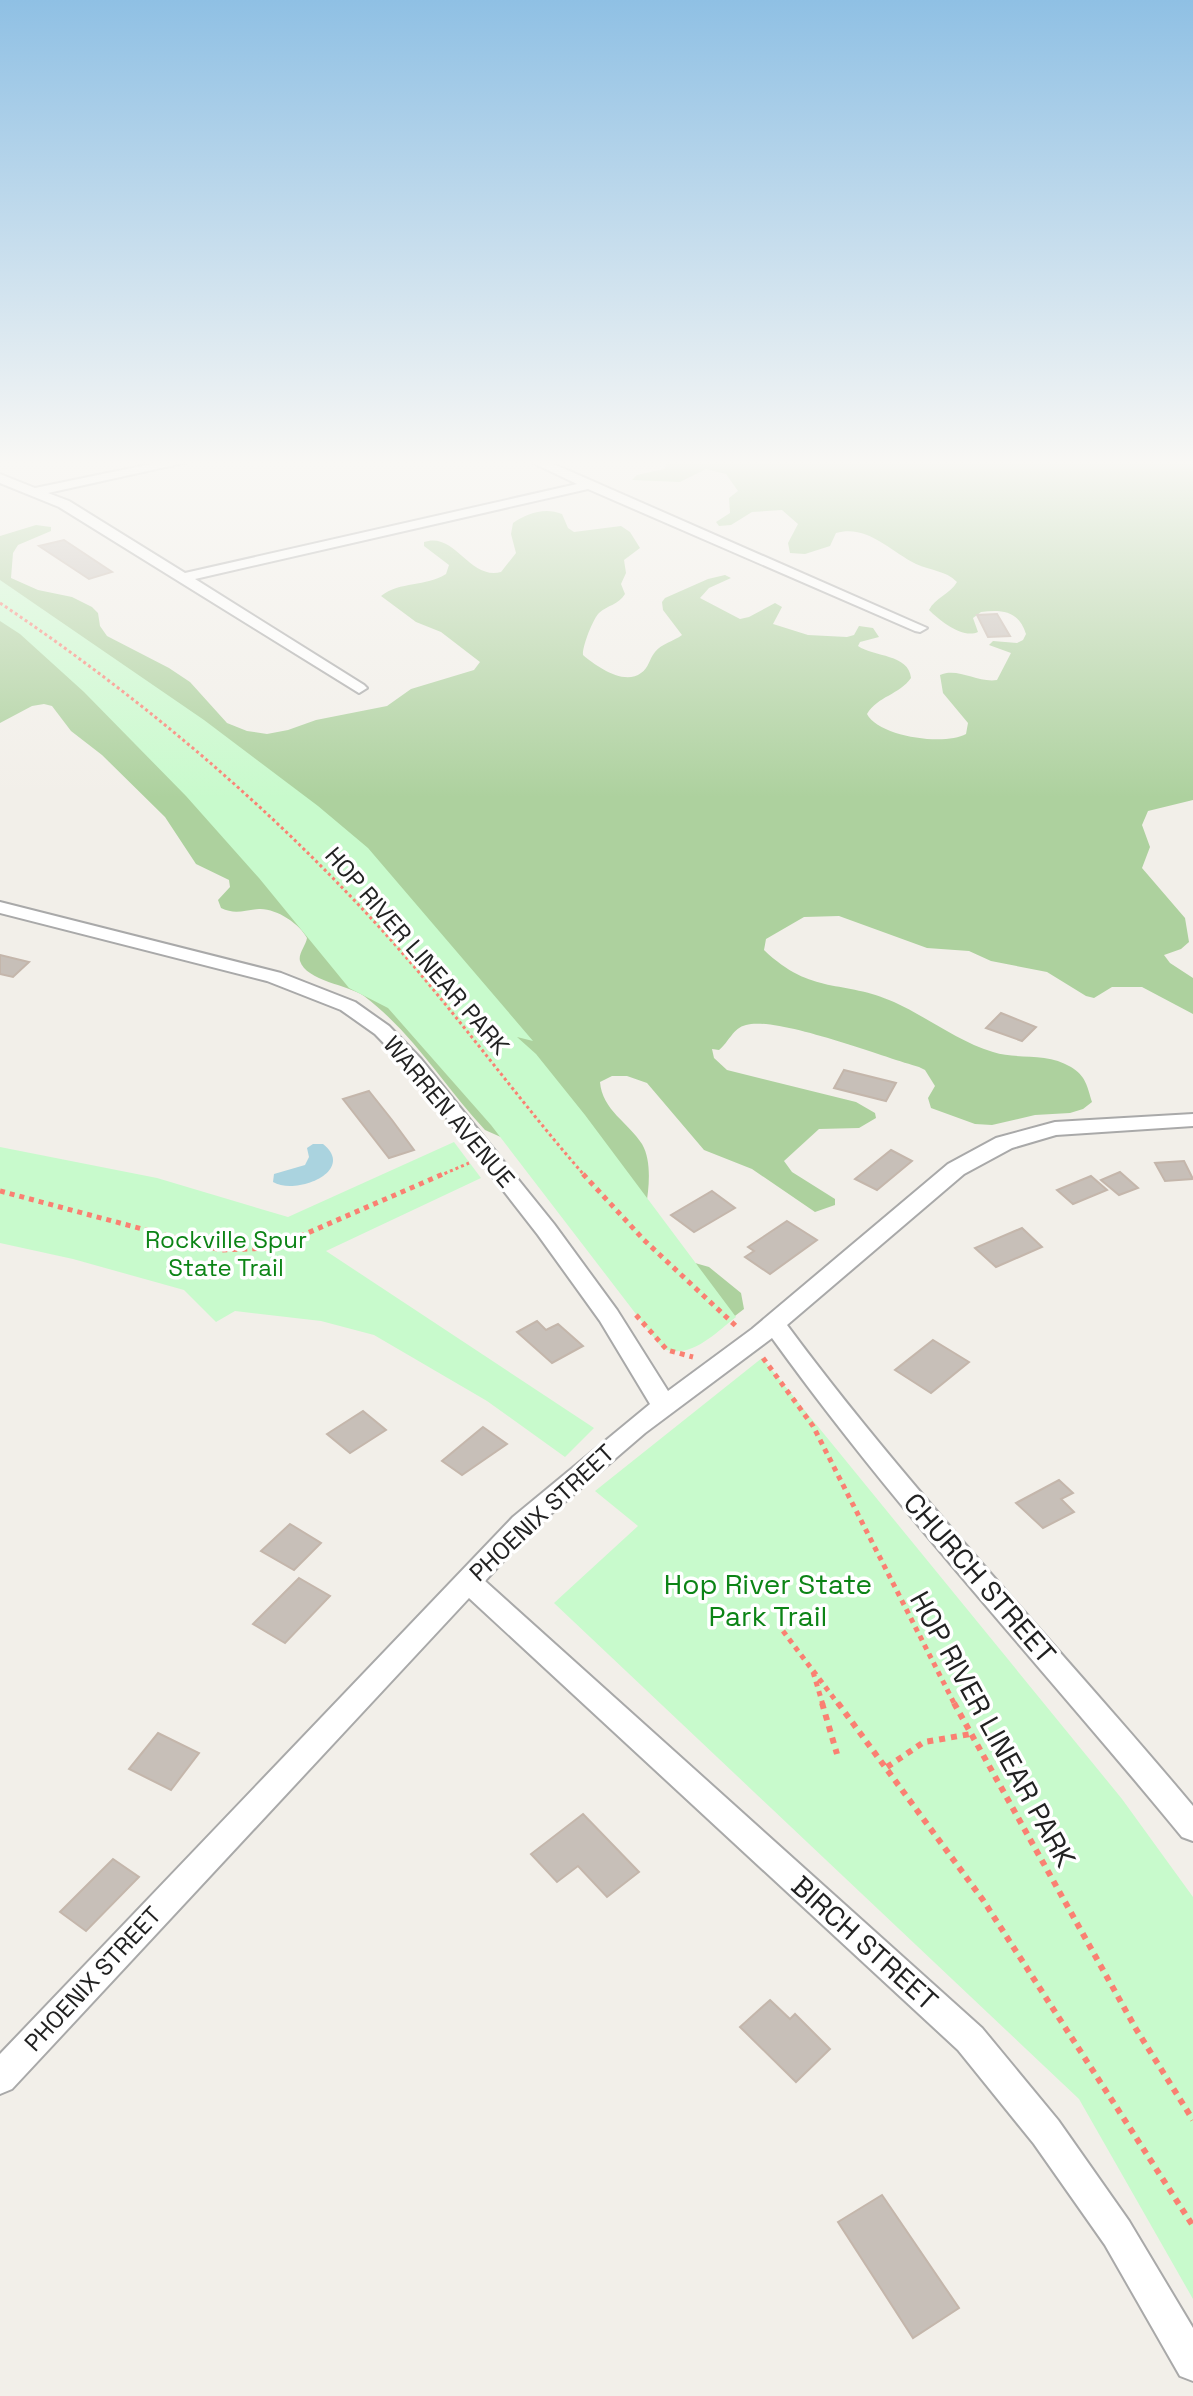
<svg xmlns="http://www.w3.org/2000/svg" width="1193" height="2396" viewBox="0 0 1193 2396" font-family="'Space Grotesk',sans-serif">
	<style>
		.forest { fill: #add19e }
		.park { fill: #c8facc }
		.water { fill: #aad3df }
		.building { fill: #c7bfb8; stroke: #c4b6ab; stroke-width: 2 }
		.lines { fill: none; stroke-linecap: round; stroke-linejoin: round }
		.street-casing { stroke: #a9a9a9; stroke-width: 4 }
		.path-far2 { stroke: #fa8072; stroke-width: 3; stroke-dasharray: 3 3; stroke-linecap: butt }
		.path-far1 { stroke: #fa8072; stroke-width: 5; stroke-dasharray: 5 5; stroke-linecap: butt }
		.path { stroke: #fa8072; stroke-width: 6; stroke-dasharray: 6 6; stroke-linecap: butt }
		.street { fill: #fff; fill-rule: evenodd }
		.labels { text-anchor: middle; stroke-width: 7; stroke-linejoin: round; paint-order: stroke }
		.street-label { font-size: 24px; fill: #222; stroke: #fff }
		.park-label { font-size: 24px; fill: #0c8416; stroke: #fff }
		.near-street-label { font-size: 28px; fill: #222; stroke: #fff }
		.near-park-label { font-size: 28px; fill: #0c8416; stroke: #fff }
	</style>
	<rect width="100%" height="100%" fill="#f2efe9"/>
	<path class="forest" d="M663 462H1193V800L1148 811 1142 825 1150 847 1142 868 1185 918 1189 942 1181 949 1164 955 1170 963 1193 978V1014L1142 987H1112L1094 998 1086 996 1047 972 991 961 969 951 927 948 839 916 804 917 766 939 764 950C812 996 843 979 894 1002 927 1017 957 1041 993 1052 1018 1060 1047 1052 1071 1067 1086 1076 1087 1086 1092 1102L1083 1109 1070 1113 1035 1115 992 1125 975 1124 931 1108 928 1098 935 1086 925 1070 919 1067C882 1057 777 1016 746 1025 733 1028 729 1042 719 1050L712 1049 714 1058 727 1070 856 1102 875 1113 876 1118 859 1128 819 1129 784 1161 792 1172 835 1199V1205L815 1212 752 1169 704 1150 647 1083 627 1076H612L600 1082C602 1110 629 1123 642 1144 652 1161 649 1188 646 1206L695 1263 709 1267 741 1293 744 1309 697 1345 684 1349 503 1138 485 1130C444 1086 413 1033 364 996 349 985 306 981 300 961 298 954 306 945 307 938 300 924 276 908 259 909 245 910 235 915 221 908L218 900 230 887 229 880 196 864 165 817 102 755 71 731 52 706 44 704 32 706 0 723V536L36 525 51 527V531L18 545 13 553 11 578 38 590 72 597 92 607 98 613 100 626 107 636 169 668 190 682 227 723 247 731 267 734 288 730 316 720 387 706 411 689 474 670 480 662 441 632 416 622 381 596C400 581 426 587 446 574L449 565 424 546V542C455 531 469 580 501 572L516 553 511 534 513 523C527 513 545 507 562 514L568 528 574 532 621 526 630 532 640 548 624 560 626 573 621 584 625 594C618 605 608 605 599 613 593 619 582 647 583 655 596 666 624 686 641 673 649 668 649 659 655 652 661 644 674 641 682 635L663 610 662 602 665 598 708 579 725 575 731 578 709 588 700 598 740 619 749 617 775 603 782 607 773 624 808 635 847 637 854 635 859 626 873 628 879 637 860 642 858 646C874 657 909 654 911 678 899 695 878 696 867 714 879 737 945 746 966 734L968 723 943 693 940 675C958 667 977 683 997 680L1011 653 989 645 993 641 1017 643 1023 640 1026 634C1019 611 1002 609 981 612L973 618 978 632C963 639 940 621 929 610 935 598 950 594 957 582 945 570 931 571 916 564 890 551 867 524 836 533L830 546 805 554 790 553 788 543 798 524 782 510 752 512 731 525 719 526 716 522 730 513 729 498 738 491 726 474 706 469 680 482 632 480 637 475 664 469 666 466Z"/>
	<path class="park" d="M0 580 204 720 318 806 368 848 533 1041 517 1037 536 1054 585 1115 736 1317C715 1333 690 1361 662 1348L491 1125 388 1008 349 988 259 878 186 796 84 692 20 634 0 621Z
		M454 1142 481 1178 326 1251 594 1428 565 1457 487 1401 374 1335 321 1321 235 1311 216 1322 184 1290 73 1259 0 1243V1147L157 1178 288 1217Z
		M762 1358 1122 1799 1193 1897V2299L1079 2099 554 1603 638 1526 595 1491Z"/>
	<path class="water" d="M313 1144H323C357 1171 296 1196 273 1182L274 1174 305 1165 309 1157 307 1148Z"/>
	<path class="building" d="M64 540 112 572 89 579 39 546Z
		M997 614 1010 636 988 637 977 615Z
		M0 955 29 962 13 977 0 974Z
		M1001 1013 1036 1027 1022 1041 986 1028Z
		M844 1070 896 1083 886 1101 834 1088Z
		M369 1091 392 1120 414 1150 389 1158 343 1099Z
		M891 1150 912 1161 877 1190 855 1179Z
		M1184 1161 1193 1179 1165 1181 1155 1163Z
		M1120 1172 1138 1188 1119 1195 1101 1180Z
		M1091 1176 1107 1190 1073 1204 1057 1190Z
		M712 1191 735 1208 694 1232 671 1215Z
		M787 1221 817 1240 770 1274 745 1257 754 1251 748 1247Z
		M1022 1228 1042 1247 996 1267 975 1248Z
		M537 1321 546 1330 558 1324 583 1346 552 1363 517 1332Z
		M933 1340 969 1362 931 1393 895 1370Z
		M363 1411 386 1430 350 1453 327 1434Z
		M483 1427 507 1444 462 1475 442 1461Z
		M1059 1480 1073 1493 1061 1499 1074 1512 1043 1528 1016 1503Z
		M290 1524 321 1543 294 1570 261 1551Z
		M299 1578 330 1596 285 1643 253 1624Z
		M158 1733 199 1753 171 1790 129 1769Z
		M583 1814 639 1872 607 1897 578 1866 557 1882 531 1854Z
		M113 1859 139 1877 86 1931 60 1912Z
		M770 2000 790 2019 795 2014 830 2049 796 2082 740 2027Z
		M882 2195 959 2308 913 2338 838 2222Z"/>
	<g class="lines">
		<g class="street-casing">
			<path id="street" d="M161 462H188L48 493 69 501 185 573 577 484 531 462H549L927 628 920 632 915 631 588 489 195 579 364 685 367 688 359 693 59 507 0 483V474L35 488Z
				M0 902 281 973 355 1002 389 1026 421 1059 554 1224 617 1310 668 1391 752 1329 948 1164 996 1138 1055 1122 1193 1114V1126L1056 1135 1012 1148 964 1174 787 1325C912 1494 1058 1645 1193 1806V1841L1182 1837C1046 1671 898 1513 772 1338L645 1433 531 1531 485 1581 982 2028 1058 2120 1129 2221 1193 2328V2381L1180 2376 1105 2245 1034 2144 958 2050 469 1598 12 2089 0 2094V2054L513 1517 650 1404 600 1321 538 1235 407 1067 375 1034 341 1010 267 981 0 913Z"/>
		</g>
		<path class="path-far2" d="M0 603C140 697 267 804 381 929 453 1008 515 1096 585 1176
			M439 1176 469 1163"/>
		<path class="path-far1" d="M583 1174 644 1240 737 1327
			M0 1191 221 1250 273 1248 443 1174
			M636 1315 667 1350 693 1357
			M763 1358 813 1426 955 1705
			M783 1631 839 1705
			M813 1672 823 1705"/>
		<path class="path" d="M822 1703 837 1754
			M838 1703 983 1900 1193 2226
			M954 1703 1136 2029 1193 2120
			M887 1767 924 1742 971 1734"/>
		<use href="#street" class="street"/>
	</g>
	<linearGradient id="sky" x2="0" y2="1"><stop stop-color="#8fc0e4"/><stop offset="0.58" stop-color="#f9f8f5"/><stop offset="1" stop-color="#f9f8f5" stop-opacity="0"/></linearGradient>
	<rect width="1193" height="798" fill="url(#sky)"/>
	<g class="labels">
		<g class="street-label">
			<text transform="translate(417 951) rotate(49)" y="8">HOP RIVER LINEAR PARK</text>
			<text transform="translate(449 1112) rotate(50)" y="8">WARREN AVENUE</text>
			<text transform="translate(542 1513) rotate(-43)" y="8">PHOENIX STREET</text>
			<text transform="translate(93 1979) rotate(-47)" y="8">PHOENIX STREET</text>
		</g>
		<g class="park-label">
			<text x="226" y="1248">Rockville Spur<tspan x="226" dy="28">State Trail</tspan></text>
		</g>
		<g class="near-street-label">
			<text transform="translate(980 1578) rotate(49)" y="10">CHURCH STREET</text>
			<text transform="translate(993 1729) rotate(61)" y="10">HOP RIVER LINEAR PARK</text>
			<text transform="translate(865 1943) rotate(42)" y="10">BIRCH STREET</text>
		</g>
		<g class="near-park-label">
			<text x="768" y="1594">Hop River State<tspan x="768" dy="32">Park Trail</tspan></text>
		</g>
	</g>
</svg>
